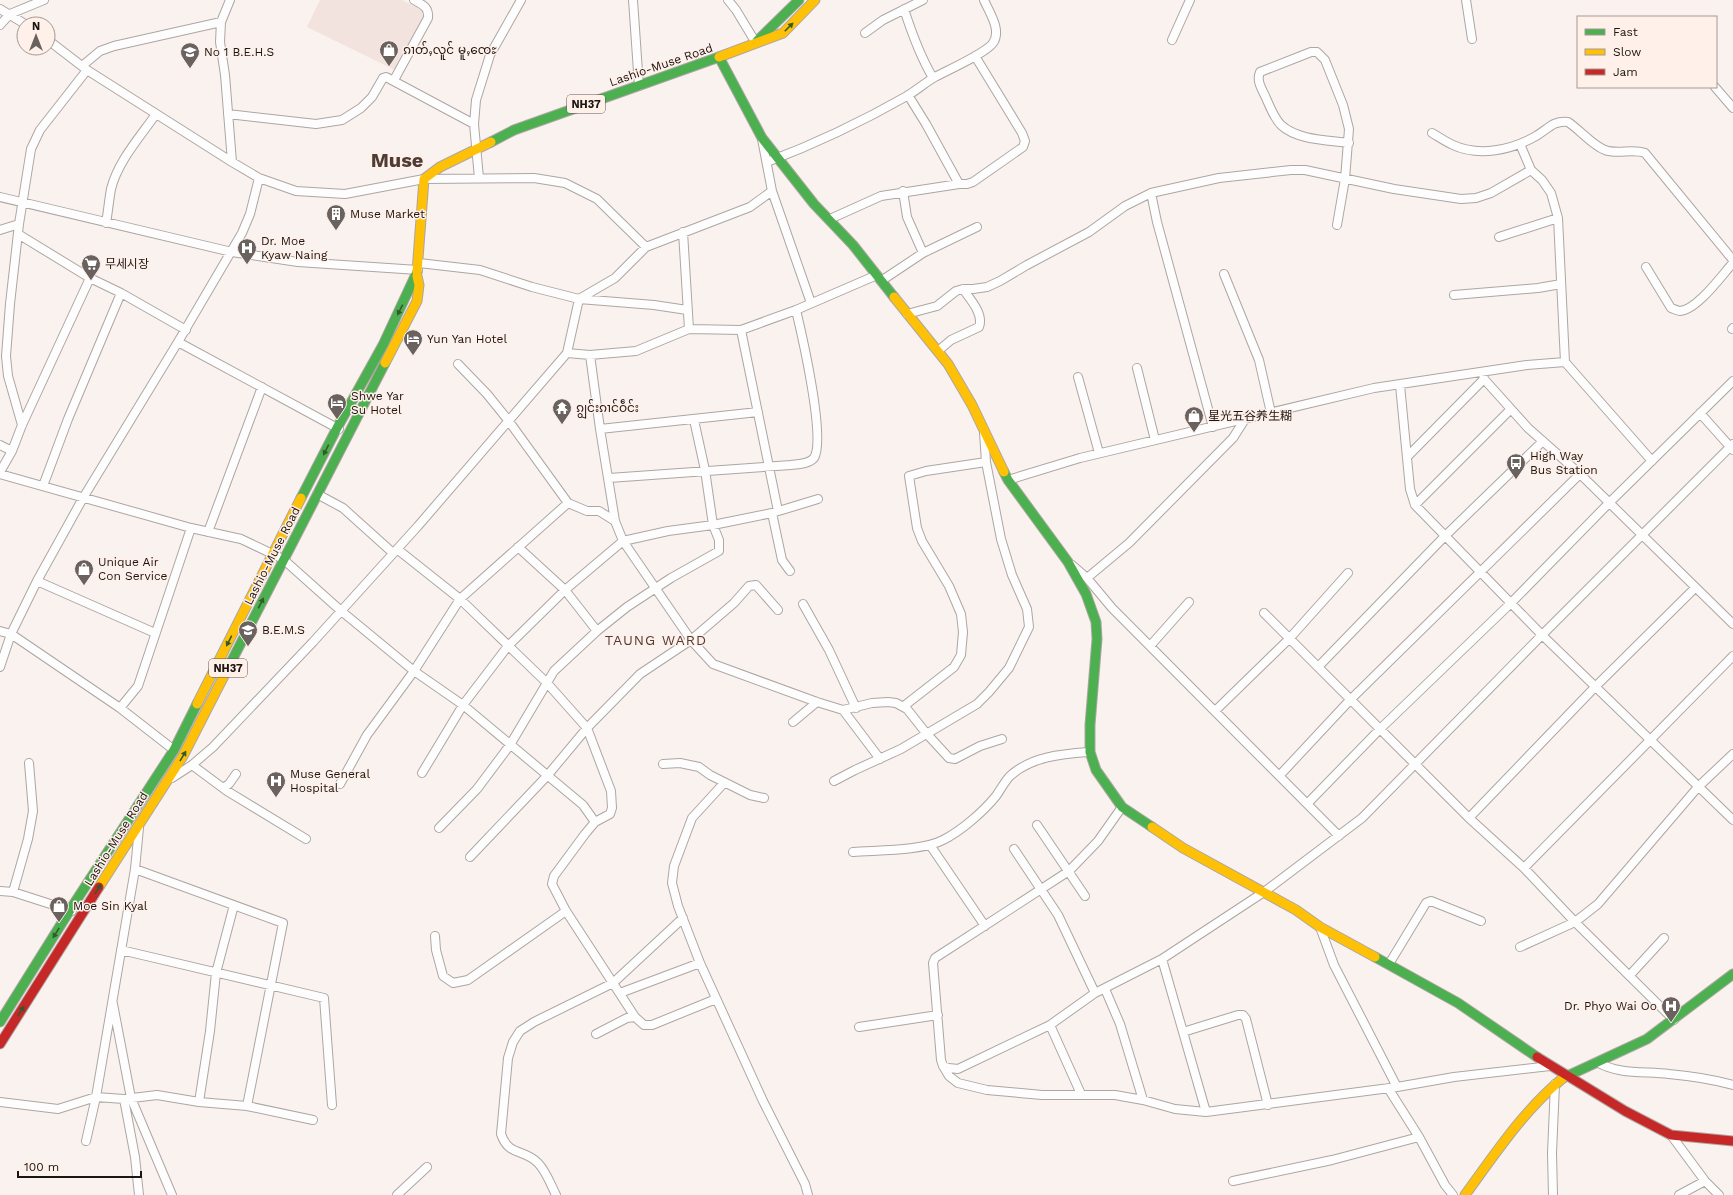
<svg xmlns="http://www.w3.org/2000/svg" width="1733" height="1195" viewBox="0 0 1733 1195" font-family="'Work Sans','Noto Sans SC','Noto Sans KR','Noto Sans Myanmar',sans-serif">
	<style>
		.built { fill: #f2e3de }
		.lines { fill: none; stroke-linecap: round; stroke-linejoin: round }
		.street-casing { stroke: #ada6a2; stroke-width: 10 }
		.fast-casing { stroke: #ada6a2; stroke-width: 11 }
		.slow-casing { stroke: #ada6a2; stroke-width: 11 }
		.jam-casing { stroke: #ada6a2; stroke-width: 11 }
		.street { stroke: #fefdfd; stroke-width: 8 }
		.fast { stroke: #4caf50; stroke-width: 9 }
		.slow { stroke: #ffc107; stroke-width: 9 }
		.jam { stroke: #c62828; stroke-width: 9 }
		.oneway { fill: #325a2d }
		.labels { text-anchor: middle; stroke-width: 3; stroke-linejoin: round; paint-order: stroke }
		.shield { fill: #fff0ea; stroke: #615752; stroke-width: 1 }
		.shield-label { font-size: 11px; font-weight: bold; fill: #1d1511 }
		.poi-label { font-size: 12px; fill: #1d1511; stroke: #fff0ea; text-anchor: start }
		.street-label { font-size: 12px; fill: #1d1511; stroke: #fff0ea }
		.quarter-label { font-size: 14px; letter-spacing: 1px; fill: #4f3c34; stroke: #fff0ea }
		.town-label { font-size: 20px; font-weight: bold; fill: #4f3c34; stroke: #fff0ea }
	</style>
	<rect width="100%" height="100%" fill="#faf2ef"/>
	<path class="built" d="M320 0H402L426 12 397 71 307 27Z"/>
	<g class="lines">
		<g class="street-casing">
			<path id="street" d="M633 0 639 86
				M728 0 736 10 756 43
				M1466 0 1472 39
				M0 9 25 24
				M904 9C912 34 920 56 933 78
				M221 22 220 42 225 75 232 162
				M0 25 10 14 44 0
				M865 33 883 20 923 0
				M48 40 87 70 232 162 259 178 296 191 345 194 424 179 534 178 565 183 597 199 646 247
				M1172 40 1190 0
				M82 66 100 51 114 46 221 22 230 0
				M394 80 428 18C429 7 423 5 414 0
				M1715 87 1733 108
				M908 95 926 124 959 184
				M228 114 316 124 342 120 361 108 372 97 383 78 386 77 474 124
				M1432 133C1439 137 1446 142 1453 145 1479 157 1512 150 1536 136 1547 130 1553 120 1568 122 1579 129 1593 146 1605 150 1618 155 1632 148 1645 153L1733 260
				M762 139 772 191 811 303
				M767 162C815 144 863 121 907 96 917 90 926 82 935 77 948 70 986 53 993 43 1002 30 989 12 984 0
				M1531 170 1542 180 1551 193 1558 218 1565 362 1652 461
				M479 178 474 124 476 100 490 55 521 0
				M903 191 907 217 923 253
				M1151 193 1157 222 1213 427
				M0 197 232 252 298 262 418 270
				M830 219 881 196 959 184H967L973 182 1023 147 1025 141 1022 133 975 56
				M106 223C108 212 109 200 111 189 118 161 140 137 156 114
				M1337 225 1345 179 1349 129 1343 105 1325 60 1317 52H1311L1260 72C1256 81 1262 89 1266 98 1270 107 1274 118 1281 125 1297 140 1327 140 1349 143
				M0 230 19 224
				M683 232 689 329
				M18 234 90 278 121 293 186 330
				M1499 237 1558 218
				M419 263 480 270 532 287 579 299 654 305 687 310
				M1646 267 1671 308C1674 309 1678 311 1680 311 1697 310 1722 275 1733 263
				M1224 274 1259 360 1271 413
				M881 281 923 253 977 227
				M1454 295 1538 288 1561 284
				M907 314 937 306 956 291 963 289H973L987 287 1000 281 1027 265 1089 232 1125 206 1151 193 1219 178 1291 170H1305L1394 189 1461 199 1476 198 1491 193 1531 170 1520 144
				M1732 329 1733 328
				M741 330 778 511
				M178 342 339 429
				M938 351 951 340 979 327C984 314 970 299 963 289
				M567 353 590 355 636 351 689 329 741 330 796 310 877 275
				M590 355 600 429 615 521 623 541 691 640 713 664 817 702 843 710 872 703 888 702 896 703 907 709 926 733 949 758 955 759 980 746 1002 739
				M458 364 487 394 508 420 568 503 587 511H599L615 521
				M1137 368 1155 440
				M1483 373 1484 379 1528 428 1580 474 1733 624
				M1078 377 1099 453
				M1400 385 1410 489 1415 505 1542 635 1733 820
				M1700 413 1733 450
				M22 425 8 376 6 356 10 304 19 224 31 149 40 130 87 70
				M600 429 758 412
				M0 445 12 451
				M1407 457 1484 379
				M0 472 12 451 22 425 90 278
				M0 474 191 528 241 539 283 559 340 610 414 671 463 705 583 805 595 822
				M609 478 791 465C798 464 809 464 814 458 826 439 802 335 796 310
				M1008 480 1080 458 1374 388 1527 365 1565 362
				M43 486 68 419 121 293
				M317 494 343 508 393 553
				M1415 505 1511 409
				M772 513 782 560 790 571
				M208 532 262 387
				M518 547 565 590 597 631
				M397 549 460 599 547 683 587 728 611 791 612 808 610 814 595 822 585 834 554 876 552 884 566 911 635 1017
				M1072 565 1087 578 1112 608 1339 836
				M1087 578 1129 543 1233 438 1245 419
				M37 581 155 633
				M803 604 829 650 856 708
				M1264 613 1469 818 1524 868 1575 922 1674 1020
				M0 631 11 634 120 708 174 750
				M1150 646 1189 602
				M0 667 11 634 37 581 83 498 178 342 242 233 250 214 259 178
				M1318 667 1445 536 1543 441
				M904 706 954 667 961 655 963 632 961 614 949 586 922 541 917 528 909 476 926 471 986 462
				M120 708 138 686 191 528
				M843 710 880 759
				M1215 711 1289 639 1348 573
				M793 722 817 702
				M663 764 680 763 699 767 710 775 750 795 764 798
				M192 765 227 791 306 839
				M422 773 463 705 508 646 565 590 623 541 668 531 713 525 772 513 818 499
				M1280 775 1350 700 1580 474
				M172 778 192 765 213 747 313 642 418 526 567 353 579 299 615 278 646 247 750 207 772 191
				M834 781 855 770 901 749 977 704 989 692 1009 668 1029 627 1027 609 1012 575 1001 539 986 462 984 433
				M724 783 692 818 674 866 672 883 678 906 700 963 763 1101 805 1184 808 1195
				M340 784 367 735 414 671 460 599 568 503
				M223 788 229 784 236 774
				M1307 804 1380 729 1511 603 1609 503 1733 381
				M1122 807 1098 841 1069 871 935 958 933 963 941 1060 943 1066 949 1068 958 1069 1050 1025 1095 993 1162 959 1264 892 1362 818 1542 635 1733 444
				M1469 818 1596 686 1695 588
				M1037 825 1085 896
				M439 828 477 789 510 745 554 671 597 631 627 607 671 578 719 551V540L713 525 705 470 694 420
				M930 845 985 926
				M1014 849 1058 915 1095 993
				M853 852C878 850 922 851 943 840 961 831 983 812 996 796 1001 789 1005 781 1010 776 1032 756 1063 754 1090 752
				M470 857 547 776 587 728 640 674 691 640 734 603 749 586 756 585 778 610
				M1524 868 1733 656
				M135 869 283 923 247 1106
				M0 891 13 892 72 911
				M13 892 28 839 33 811 29 763
				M1320 927 1334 965 1397 1087
				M435 936 436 950 443 976 453 983 468 980 566 911
				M1520 947 1575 922 1598 904 1698 787 1733 754
				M121 950 324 998 332 1105
				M1162 959 1206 1112
				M1389 964 1426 903 1431 901 1481 921
				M1630 975 1664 938
				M1105 989 1120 1024 1143 1100
				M620 993 700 963
				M113 1004 131 1098 172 1195
				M1050 1025 1081 1094
				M859 1027 938 1015
				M1183 1032 1238 1015H1243L1246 1019 1268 1105
				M596 1034 627 1018 635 1017 644 1025H652L716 999
				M1597 1062C1619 1075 1645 1071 1669 1074 1691 1076 1712 1079 1733 1085
				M943 1066 949 1076 958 1083 987 1090 1042 1095H1115L1143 1100 1175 1109 1206 1112 1397 1087 1454 1077 1550 1066
				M1388 1088 1419 1137 1445 1185 1453 1195
				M124 1099 135 1157 139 1195
				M0 1102 58 1109 96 1097 124 1099 157 1095 199 1102 247 1106 313 1120
				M199 1102 210 1031 216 973 234 905
				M1671 1135 1705 1181 1719 1195
				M86 1141 96 1097 135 869 139 828
				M1233 1181 1332 1160 1419 1137
				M397 1195 427 1167
				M556 1195C551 1185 546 1171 538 1163 523 1148 509 1157 501 1134L508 1058 513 1042 520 1031 534 1022 613 983 683 918
				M1553 1195 1552 1153 1555 1084
				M1679 1195 1705 1181"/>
		</g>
		<g class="fast-casing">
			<path id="fast" d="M757 41 799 0
				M719 57 762 138 814 204 853 245 894 297
				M491 142 514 130 719 57
				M1004 472 1008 480 1068 562 1086 594 1096 622 1097 639 1090 725V752L1096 770 1122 807 1152 827
				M301 498 337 428 383 345 417 272
				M227 670 385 363
				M1375 957 1458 1003 1537 1057
				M0 1022 70 910 174 750 197 704
				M1563 1078 1647 1039 1733 974"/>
		</g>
		<g class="slow-casing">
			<path id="slow" d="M719 57 783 33 815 0
				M417 272 424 179 440 167 491 142
				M894 297 948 364 972 405 1004 472
				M385 363 417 301 419 285 417 276
				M197 704 301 498
				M1152 827 1183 848 1296 910 1320 927 1375 957
				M99 887 183 756 227 670
				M1465 1195C1495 1154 1523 1111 1563 1078"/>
		</g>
		<g class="jam-casing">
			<path id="jam" d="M0 1044 99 887
				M1537 1057 1625 1111 1671 1135 1733 1141"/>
		</g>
		<use href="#street" class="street"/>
		<use href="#fast" class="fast"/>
		<use href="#slow" class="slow"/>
		<use href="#jam" class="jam"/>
	</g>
	<defs><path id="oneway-solid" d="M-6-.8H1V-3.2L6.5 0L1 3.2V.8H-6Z"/></defs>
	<g class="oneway">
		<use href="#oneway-solid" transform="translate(789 27) rotate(-45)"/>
		<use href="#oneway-solid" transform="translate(400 310) rotate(116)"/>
		<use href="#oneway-solid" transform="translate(326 450) rotate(117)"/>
		<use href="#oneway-solid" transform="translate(261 603) rotate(-63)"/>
		<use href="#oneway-solid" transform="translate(229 641) rotate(117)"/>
		<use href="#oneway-solid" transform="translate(183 756) rotate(-59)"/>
		<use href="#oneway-solid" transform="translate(98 889) rotate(-58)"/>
		<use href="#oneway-solid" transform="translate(56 933) rotate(122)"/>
		<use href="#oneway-solid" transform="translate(21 1011) rotate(-57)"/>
	</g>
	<defs>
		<g id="shop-pin" transform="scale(1)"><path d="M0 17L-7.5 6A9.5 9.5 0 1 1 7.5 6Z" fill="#6a625f" stroke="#fff0ea"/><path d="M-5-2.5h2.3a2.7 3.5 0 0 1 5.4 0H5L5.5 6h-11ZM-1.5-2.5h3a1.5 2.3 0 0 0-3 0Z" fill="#fff"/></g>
		<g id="school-pin" transform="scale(1)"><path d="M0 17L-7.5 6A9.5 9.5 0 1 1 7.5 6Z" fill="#6a625f" stroke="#fff0ea"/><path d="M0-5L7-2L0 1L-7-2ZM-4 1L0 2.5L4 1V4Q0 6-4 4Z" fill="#fff"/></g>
		<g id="building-pin" transform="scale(1)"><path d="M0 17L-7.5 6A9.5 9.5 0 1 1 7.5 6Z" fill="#6a625f" stroke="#fff0ea"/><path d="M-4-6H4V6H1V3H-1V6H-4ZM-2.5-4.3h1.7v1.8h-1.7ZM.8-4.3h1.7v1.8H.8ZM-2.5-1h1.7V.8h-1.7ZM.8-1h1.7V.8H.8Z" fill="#fff"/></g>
		<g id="hospital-pin" transform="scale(1)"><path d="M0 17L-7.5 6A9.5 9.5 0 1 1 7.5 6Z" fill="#6a625f" stroke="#fff0ea"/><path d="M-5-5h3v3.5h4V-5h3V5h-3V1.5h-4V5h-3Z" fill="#fff"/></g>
		<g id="supermarket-pin" transform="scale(1)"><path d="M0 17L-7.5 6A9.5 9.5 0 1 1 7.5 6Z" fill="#6a625f" stroke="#fff0ea"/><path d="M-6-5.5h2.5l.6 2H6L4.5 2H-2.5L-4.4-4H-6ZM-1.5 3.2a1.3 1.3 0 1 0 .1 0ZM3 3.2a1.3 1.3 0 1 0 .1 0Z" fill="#fff"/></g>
		<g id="hotel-pin" transform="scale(1)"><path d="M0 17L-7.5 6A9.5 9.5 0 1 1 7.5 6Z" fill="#6a625f" stroke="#fff0ea"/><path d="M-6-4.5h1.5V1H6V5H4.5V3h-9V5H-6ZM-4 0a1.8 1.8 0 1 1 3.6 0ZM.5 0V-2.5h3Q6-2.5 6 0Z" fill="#fff"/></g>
		<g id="temple-pin" transform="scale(1)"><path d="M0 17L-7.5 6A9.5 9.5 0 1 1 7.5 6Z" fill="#6a625f" stroke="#fff0ea"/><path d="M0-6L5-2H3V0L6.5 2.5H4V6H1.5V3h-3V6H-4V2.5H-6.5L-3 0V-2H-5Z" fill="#fff"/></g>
		<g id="bus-pin" transform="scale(1)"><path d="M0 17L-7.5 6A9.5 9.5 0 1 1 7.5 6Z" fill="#6a625f" stroke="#fff0ea"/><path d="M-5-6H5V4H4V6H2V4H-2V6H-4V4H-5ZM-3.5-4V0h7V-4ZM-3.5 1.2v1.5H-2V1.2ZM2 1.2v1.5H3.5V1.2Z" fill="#fff"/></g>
	</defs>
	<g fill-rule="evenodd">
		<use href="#shop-pin" x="389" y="50"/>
		<use href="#school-pin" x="190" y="52"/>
		<use href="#building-pin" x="336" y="214"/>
		<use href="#hospital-pin" x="247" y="248"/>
		<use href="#supermarket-pin" x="91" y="264"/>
		<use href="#hotel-pin" x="413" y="339"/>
		<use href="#hotel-pin" x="337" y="403"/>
		<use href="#temple-pin" x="562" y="408"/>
		<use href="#shop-pin" x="1194" y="416"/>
		<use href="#bus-pin" x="1516" y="463"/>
		<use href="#shop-pin" x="84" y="569"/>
		<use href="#school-pin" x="248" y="630"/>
		<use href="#hospital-pin" x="276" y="781"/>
		<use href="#shop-pin" x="59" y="906"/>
		<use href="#hospital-pin" x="1671" y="1006"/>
	</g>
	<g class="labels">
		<g class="shield">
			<rect x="567" y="95" width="38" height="18" rx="3"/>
			<rect x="209" y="659" width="38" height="18" rx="3"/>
		</g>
		<g class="shield-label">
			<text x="586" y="108">NH37</text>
			<text x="228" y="672">NH37</text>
		</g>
		<g class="poi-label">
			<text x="403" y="54">ၵၢတ်ႇလူင် မူႇၸေႊ</text>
			<text x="204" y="56">No 1 B.E.H.S</text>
			<text x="350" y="218">Muse Market</text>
			<text x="261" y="245">Dr. Moe<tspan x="261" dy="14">Kyaw Naing</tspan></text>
			<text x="105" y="268">무세시장</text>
			<text x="427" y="343">Yun Yan Hotel</text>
			<text x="351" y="400">Shwe Yar<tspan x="351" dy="14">Su Hotel</tspan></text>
			<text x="576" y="412">ၵျွင်းၵၢင်ဝဵင်း</text>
			<text x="1208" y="420">星光五谷养生糊</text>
			<text x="1530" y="460">High Way<tspan x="1530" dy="14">Bus Station</tspan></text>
			<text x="98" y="566">Unique Air<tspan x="98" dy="14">Con Service</tspan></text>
			<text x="262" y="634">B.E.M.S</text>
			<text x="290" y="778">Muse General<tspan x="290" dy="14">Hospital</tspan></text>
			<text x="73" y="910">Moe Sin Kyal</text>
			<text x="1657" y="1010" text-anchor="end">Dr. Phyo Wai Oo</text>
		</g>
		<g class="street-label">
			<text transform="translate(661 65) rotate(-19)" y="4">Lashio-Muse Road</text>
			<text transform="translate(272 556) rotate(-63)" y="4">Lashio-Muse Road</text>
			<text transform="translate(116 839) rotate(-58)" y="4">Lashio-Muse Road</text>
		</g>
		<g class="quarter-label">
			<text x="656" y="645">TAUNG WARD</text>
		</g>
		<g class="town-label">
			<text x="397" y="167">Muse</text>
		</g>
	</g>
	<rect x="1577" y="16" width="140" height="72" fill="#fff0ea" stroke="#a59893"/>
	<rect x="1585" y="29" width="20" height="6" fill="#4caf50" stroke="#a59893"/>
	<text x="1613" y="36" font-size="12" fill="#1d1511">Fast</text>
	<rect x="1585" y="49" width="20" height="6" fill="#ffc107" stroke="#a59893"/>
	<text x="1613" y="56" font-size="12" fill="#1d1511">Slow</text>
	<rect x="1585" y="69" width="20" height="6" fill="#c62828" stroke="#a59893"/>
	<text x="1613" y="76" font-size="12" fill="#1d1511">Jam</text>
	<g transform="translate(36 36)"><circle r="19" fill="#fff0ea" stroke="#a59893"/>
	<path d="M0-3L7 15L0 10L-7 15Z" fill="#6a625f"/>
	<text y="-6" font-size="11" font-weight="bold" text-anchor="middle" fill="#1d1511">N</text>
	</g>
	<path d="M18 1171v6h123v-6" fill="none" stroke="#1d1511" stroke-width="2"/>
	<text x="24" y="1171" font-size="12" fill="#1d1511" stroke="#fff0ea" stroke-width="3" paint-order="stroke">100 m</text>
</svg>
